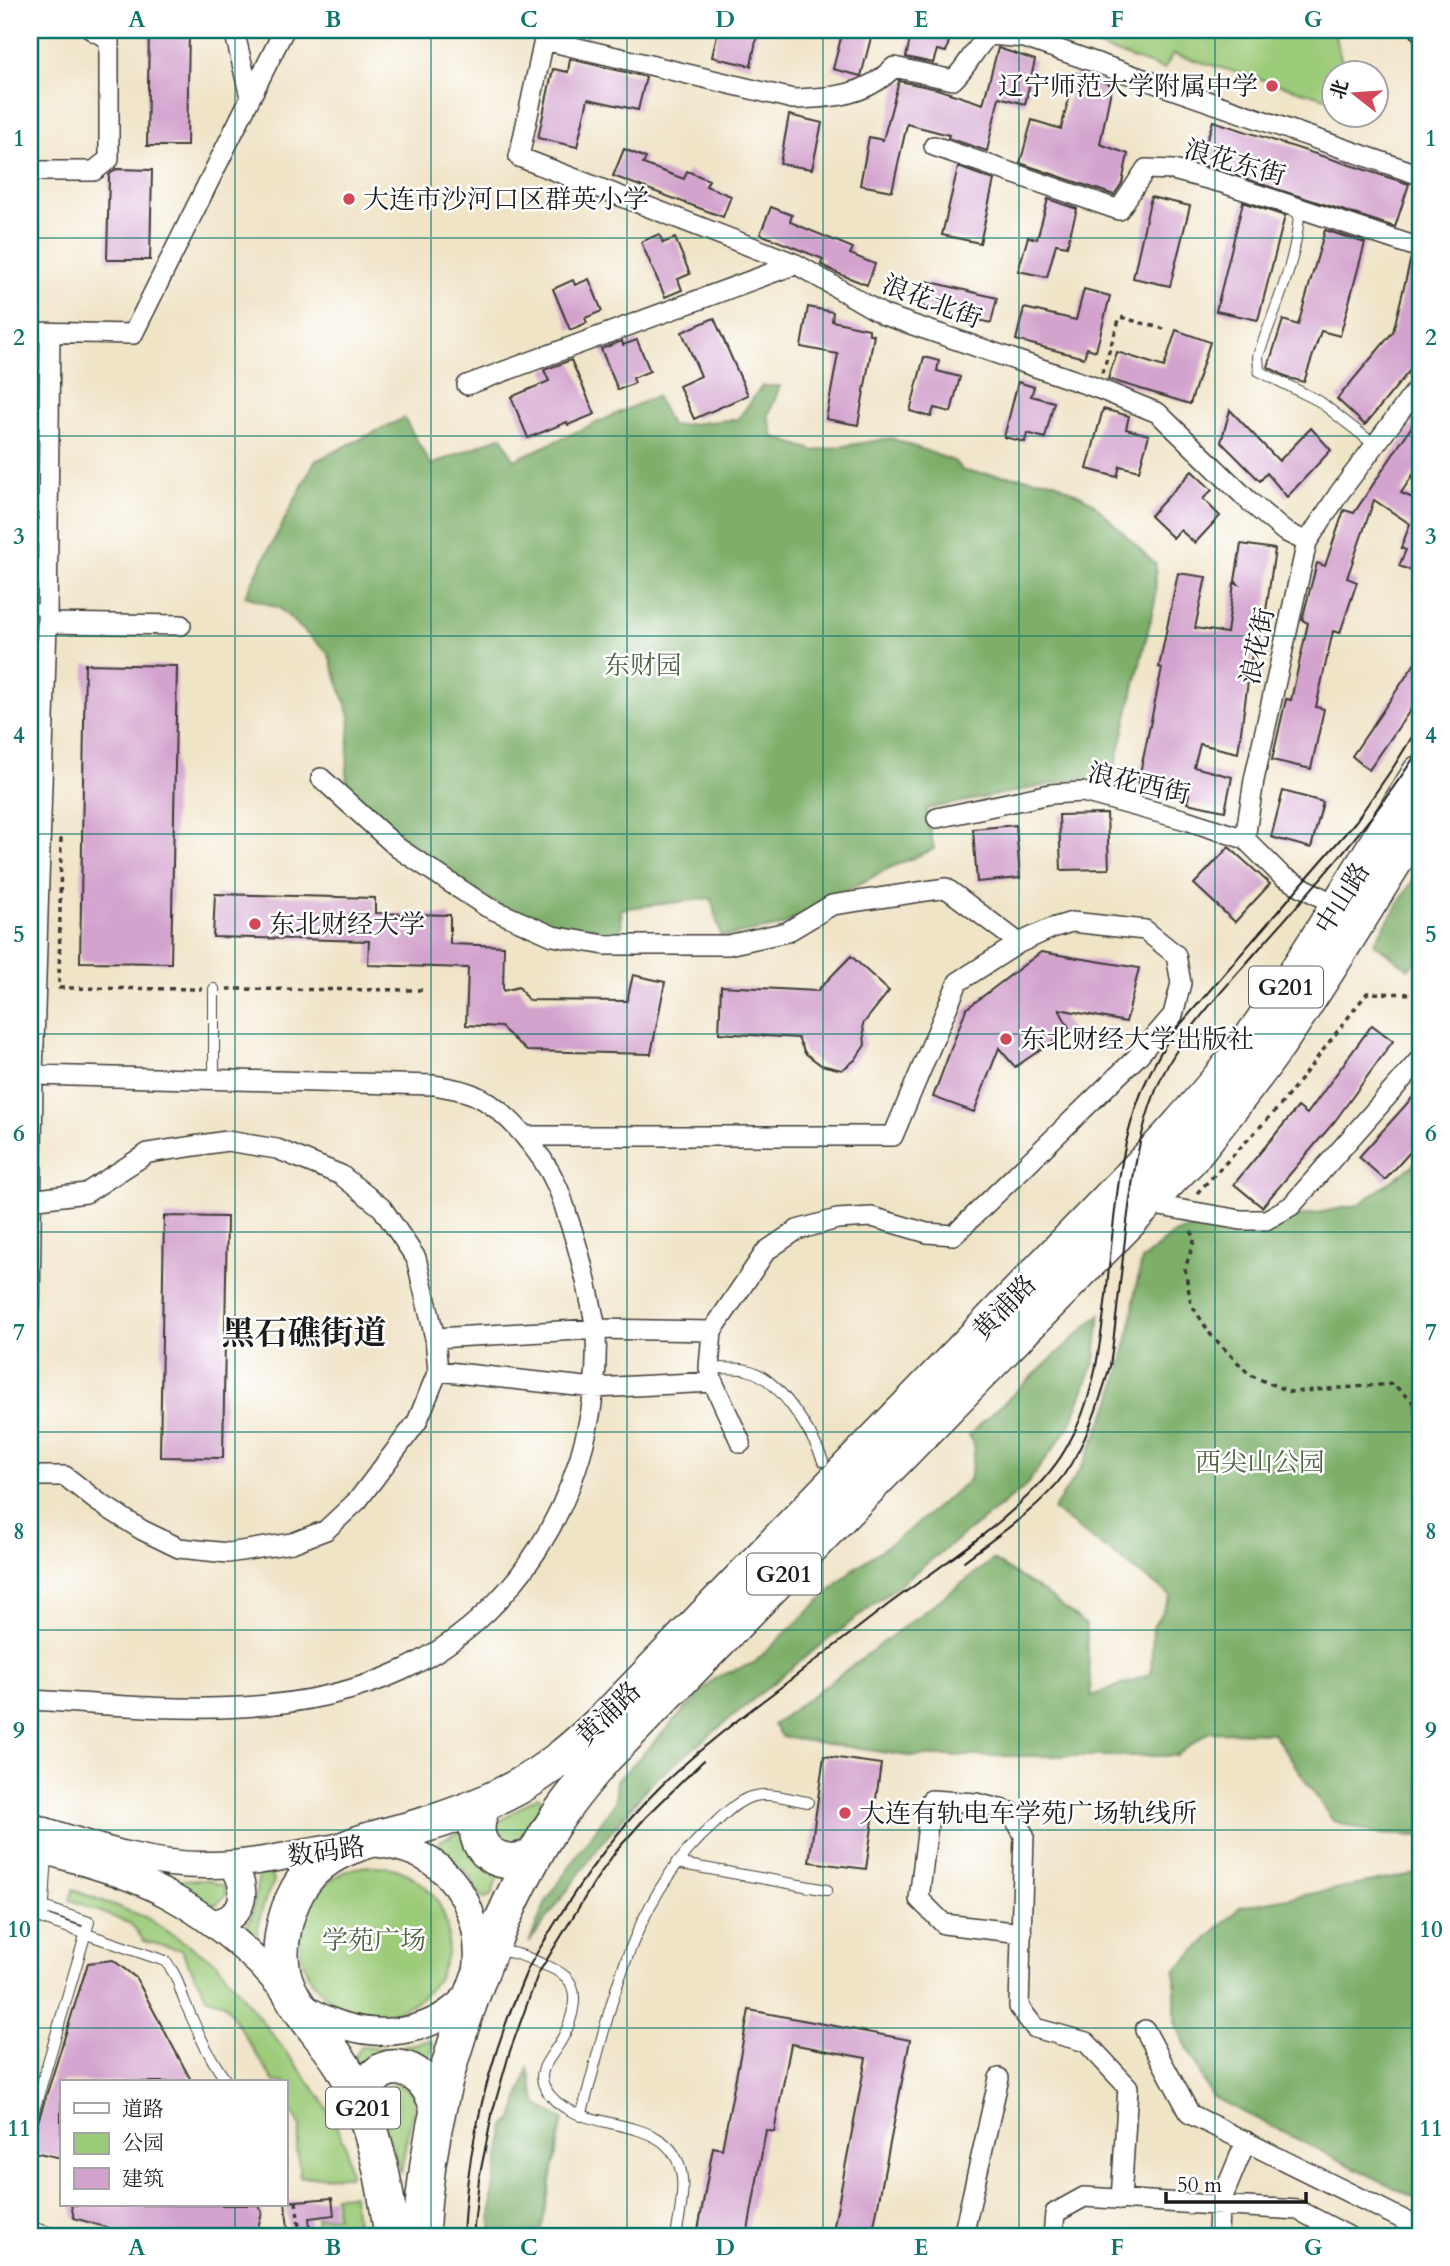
<svg xmlns="http://www.w3.org/2000/svg" width="1450" height="2266" viewBox="0 0 1450 2266" font-family="Cardo,'Noto Serif SC',serif">
	<style>
		.green { fill: #9ccb79; stroke: #5c744a; stroke-width: 2 }
		.forest { fill: #7daf69; stroke: #4c6642; stroke-width: 2 }
		.building { fill: #d3a3ce }
		.lines { fill: none; stroke-linecap: round; stroke-linejoin: round }
		.lane-casing { stroke: #3c3a36; stroke-width: 12 }
		.street-casing { stroke: #3c3a36; stroke-width: 22 }
		.secondary-casing { stroke: #3c3a36; stroke-width: 29 }
		.highway-casing { stroke: #3c3a36; stroke-width: 38 }
		.path { stroke: #3c3a36; stroke-width: 3.5; stroke-dasharray: 5 5; stroke-linecap: butt }
		.lane { stroke: #fff; stroke-width: 10 }
		.street { stroke: #fff; stroke-width: 19 }
		.secondary { stroke: #fff; stroke-width: 26 }
		.highway { stroke: #fff; stroke-width: 35 }
		.tram { stroke: #1c1c1c; stroke-width: 2 }
		.grid { fill: none; stroke: #0f766e; stroke-width: 2; stroke-opacity: 0.55 }
		.poi-dot { fill: #d1495b; stroke: #fff; stroke-width: 2.5 }
		.labels { text-anchor: middle; stroke-width: 5; stroke-linejoin: round; paint-order: stroke }
		.shield { fill: #fff; stroke: #606060; stroke-width: 2 }
		.shield-label { font-size: 24px; font-weight: bold; fill: #1c1c1c }
		.poi-label { font-size: 26px; fill: #1c1c1c; stroke: #fff; text-anchor: start }
		.street-label { font-size: 26px; fill: #1c1c1c; stroke: #fff }
		.park-label { font-size: 26px; fill: #4f6241; stroke: #fff }
		.district-label { font-size: 33px; font-weight: bold; fill: #1c1c1c; stroke: #fff }
		.neatline { fill: none; stroke: #0f766e; stroke-width: 2.5 }
		.grid-label { font-size: 23px; text-anchor: middle; font-weight: bold; fill: #0f766e }
	</style>
	<rect width="100%" height="100%" fill="#fff"/>
	<filter id="ink" filterUnits="userSpaceOnUse"><feTurbulence type="fractalNoise" baseFrequency=".0143" numOctaves="2"/><feDisplacementMap in="SourceGraphic" scale="14" xChannelSelector="R" yChannelSelector="G"/><feConvolveMatrix kernelMatrix="1 2 1 2 8 2 1 2 1" color-interpolation-filters="sRGB"/></filter>
	<filter id="wash" filterUnits="userSpaceOnUse"><feTurbulence type="fractalNoise" baseFrequency=".00686" numOctaves="4" result="noise"/><feDisplacementMap in="SourceGraphic" scale="28" xChannelSelector="R" yChannelSelector="G"/><feGaussianBlur stdDeviation="1.57" result="paint"/><feColorMatrix in="noise" values="0 0 0 0 0 0 0 0 0 0 0 0 0 0 0 0 0 1.4 0 .05"/><feComposite in="paint" operator="in"/></filter>
	<g filter="url(#wash)">
		<rect width="100%" height="100%" fill="#f0e4c7"/>
		<path class="green" d="M1048 30H1349L1335 37 1345 73 1334 74V88L1326 98 1173 54 1164 69Z
			M538 1796 543 1801 515 1845 498 1843 491 1827Z
			M460 1832 468 1838 500 1872 491 1895 486 1898 480 1896 469 1875 439 1848 440 1841Z
			M300 1940a74 74 0 1 1 148 0a74 74 0 1 1-148 0Z
			M259 1874 271 1875 274 1882C262 1901 259 1920 256 1941L249 1945 241 1938 252 1915Z
			M181 1880H208L224 1886 226 1895 217 1904H207L180 1888Z
			M73 1890 145 1917 217 1963 320 2096 345 2143 350 2176 300 2177 297 2147 301 2126 285 2101V2082H274L224 2003 207 1998 181 1950 144 1941 131 1924 70 1900Z
			M430 2040 433 2046 428 2062 420 2066 363 2076 353 2060 361 2047 396 2049Z
			M395 2084 404 2086 414 2096V2108L407 2136 401 2173C396 2157 375 2108 382 2095 384 2089 390 2087 395 2084Z
			M353 2195 357 2236H318L316 2218 337 2216 334 2196Z"/>
		<path class="forest" d="M762 386H780L768 416 774 437 815 451 891 438 954 461 963 471 1053 481 1091 501 1156 565 1155 601 1114 772 926 809 934 849 887 869 781 926 721 937 711 898 621 909 622 942C588 936 555 930 524 917 456 888 402 835 346 788L350 716 328 653 279 608 245 596 315 461 404 418 431 465 502 436 514 460 656 396 671 426 738 419Z
			M1420 869V955L1409 969 1374 943Z
			M1420 1160V1836L1376 1834 1333 1821 1273 1733 1209 1732 1176 1756H908L782 1737 773 1725 993 1560 1044 1592 1086 1625 1091 1696 1151 1674 1153 1627 1171 1596 1053 1510 1084 1463 1113 1397 1131 1326 1135 1292 1142 1260 1173 1234 1203 1225 1245 1227 1358 1205Z
			M1100 1314 1095 1360 1070 1426 1024 1488 794 1666 650 1784 604 1840 529 1943 546 1902 579 1852 615 1803 617 1781 716 1677 754 1663 851 1571 908 1531 969 1480 975 1449 969 1435Z
			M1420 1873V2203L1417 2199 1211 2096 1175 2023V1971L1240 1907Z
			M528 2068 537 2104 563 2119 541 2232 491 2236 492 2195 505 2125 513 2120Z"/>
		<g id="blocks">
			<path class="building" d="M149 30H189L187 146H147Z
				M718 30H758L751 66 712 57Z
				M843 30H873L861 76 833 69Z
				M912 30H952L946 52 937 50 933 63 906 57Z
				M998 48 1035 60 1025 104 999 97 987 151 948 138 949 135 907 124 892 191 860 185 869 137 883 140 899 81 937 89 983 104Z
				M570 59 646 77 638 110 588 99 577 147 538 138 553 69 568 72Z
				M1075 73 1112 85 1100 144 1128 154 1122 183 1114 195 1020 163 1032 120 1061 129Z
				M789 115 822 123 812 169 780 164Z
				M1213 121 1409 184 1395 227 1199 164Z
				M624 149 646 158 643 164 684 179 687 171 709 180 706 186 731 196 723 217 613 176Z
				M958 167 994 180 980 243 942 235Z
				M116 169 152 170 150 260H107L109 175Z
				M1151 197 1190 206 1170 286 1133 278Z
				M1048 199 1077 209 1067 246 1056 244 1047 277 1018 271 1028 237 1037 239Z
				M1243 202 1285 216 1258 320 1216 311Z
				M771 207 792 215 790 222 853 248 850 254 875 264 867 285 837 273 821 264 823 259 760 234Z
				M1325 230 1365 243 1340 336 1321 331 1304 382 1289 378 1268 367 1283 320 1298 325Z
				M659 234 663 243 675 238 690 274 678 279 682 290 665 297 641 242Z
				M1411 258 1420 260V358L1365 425 1337 399 1393 332Z
				M589 279 602 311 585 318 587 323 570 330 553 289 573 280 575 285Z
				M927 281 997 298 991 323 920 306Z
				M1084 289 1110 296 1096 351 1087 348 1084 358 1016 340 1024 308 1076 320Z
				M808 307 833 312 832 321 869 329V334L874 335 858 425 826 419 838 354 801 347Z
				M714 318 748 395 694 419 679 386 701 376 682 332Z
				M1176 330 1210 342 1190 404 1108 379 1117 352 1164 367Z
				M637 340 650 371 633 378 635 383 618 390 601 349 622 341 623 345Z
				M924 357 939 361 937 371 960 377 951 412 934 408 931 417 910 411Z
				M571 360 595 414 568 425 567 422 528 438 511 397 549 381 544 370Z
				M1018 382 1034 387 1031 396 1054 402 1045 438 1027 433 1025 442 1004 437Z
				M1103 409 1129 416 1126 429 1149 435 1139 471 1120 466 1117 477 1087 469Z
				M1230 410 1279 461 1311 428 1331 450 1287 497 1267 473 1260 481 1221 442Z
				M1420 414V464L1401 493 1420 501V574L1399 566 1406 550 1401 548 1410 524 1374 500 1347 578 1357 582 1340 633 1333 631 1316 707 1324 709 1311 769 1272 760 1286 699 1291 700 1308 623 1302 620 1317 563 1325 566 1344 510 1354 513Z
				M1192 471 1212 490 1203 499 1220 516 1195 543 1180 530 1173 538 1150 516Z
				M1241 544 1275 549 1265 618 1257 617 1238 753 1200 744 1194 767 1232 777 1225 811 1187 803 1189 794 1138 783 1162 668 1159 667 1178 573 1206 577 1195 628 1227 633 1234 583 1238 584 1235 581Z
				M1420 656V696L1369 770 1352 756Z
				M85 664 177 666 171 963 80 962Z
				M1283 791 1323 802 1311 848 1271 837Z
				M1107 814 1109 869 1061 870 1059 815Z
				M1016 825 1020 878 977 882 973 829Z
				M1229 847 1270 884 1235 922 1194 884Z
				M215 894 375 898V913L450 915V944L504 946 503 991 519 987 528 1000 627 1001 633 975 665 982 651 1054 527 1051 501 1027 466 1025 468 968 368 965 369 941 213 937Z
				M1041 952 1139 968 1126 1022 1059 1009 1070 1030 1015 1067 999 1048 974 1112 933 1097 966 1009Z
				M851 956 889 991 863 1024 865 1045 855 1060 842 1070 821 1065 805 1053 798 1038 719 1033 721 986 817 991Z
				M1372 1025 1393 1041 1335 1121 1262 1207 1234 1184 1298 1107 1307 1114Z
				M1420 1089V1141L1385 1180 1359 1157Z
				M164 1216 227 1217 223 1458 160 1457Z
				M824 1756 881 1764 866 1869 809 1862Z
				M113 1960 136 1978 192 2082H61V2158L34 2152 36 2128 88 1963Z
				M749 2010 910 2040 872 2236H832L866 2058 791 2044 774 2132 766 2130 747 2236H697L713 2147 722 2149Z
				M332 2198 334 2215 309 2218 311 2236H289L285 2202Z
				M71 2205H258L262 2212 256 2236H136L74 2218Z"/>
		</g>
	</g>
	<g filter="url(#ink)">
		<use href="#blocks" fill-opacity="0" stroke="#3c3a36" stroke-width="2"/>
		<g class="lines">
			<g class="lane-casing">
				<path id="lane" d="M1299 208C1299 257 1274 310 1258 356L1259 371 1319 401 1375 445
					M30 609 47 610
					M214 1080V989
					M709 1368C721 1369 736 1367 747 1370 779 1377 812 1433 823 1461
					M47 1854 43 1919 165 1961C177 1974 178 1984 184 2000 196 2028 209 2058 227 2082
					M676 1863 827 1890
					M497 1952C513 1950 528 1958 542 1964 550 1967 559 1971 566 1977 584 1995 568 2032 555 2050 547 2062 537 2073 545 2088 574 2140 674 2106 682 2178 684 2197 679 2218 676 2236
					M581 2116C610 2013 628 1901 712 1826 724 1815 738 1799 755 1796 771 1792 792 1800 808 1802
					M30 2124 89 1922 43 1907
					M30 2222 35 2228 62 2236"/>
			</g>
			<g class="street-casing">
				<path id="street" d="M234 30 250 97
					M934 146 1119 210 1146 169 1173 170 1223 183 1420 248
					M30 171H94L109 159V39L92 30
					M796 264 519 157 544 40 793 99C832 98 866 96 894 67L953 80C968 66 974 49 989 35L1025 38 1420 175
					M30 332 133 334 284 30
					M467 385 796 264 884 315 1097 388 1158 413 1250 502 1284 531 1307 542
					M47 623 181 625
					M321 778 398 848 487 907 553 936 605 945H728L787 932 832 905 946 888 1019 943
					M937 818 1050 794 1083 792 1186 820 1245 839 1282 876 1337 906
					M1245 839 1254 780 1307 542 1340 492 1420 385
					M30 1200 86 1193 148 1153 227 1141 277 1149 341 1175 382 1208 416 1258 435 1338 438 1371 417 1422 358 1500 326 1530 292 1543 228 1553 179 1548 142 1530 98 1502 65 1476H30
					M1148 1204 1241 1220H1266L1291 1206 1420 1059
					M30 1306 33 1075 47 623 50 333
					M712 1331 709 1368 713 1382
					M435 1338 596 1329 712 1331 766 1251 797 1230 837 1219 872 1217 927 1233 954 1235 1137 1057 1173 1015 1181 983 1176 955 1145 930 1072 922 1052 928 1019 943 958 982 893 1136H525
					M438 1371 595 1388 713 1382 741 1443
					M30 1700C153 1707 287 1724 403 1670 530 1610 602 1469 596 1331 595 1321 592 1309 590 1299 584 1271 578 1245 568 1218 565 1208 562 1197 557 1186 543 1154 505 1107 472 1094 460 1089 446 1087 434 1085L33 1075
					M1022 1933 944 1924 919 1899 931 1800 976 1803 1011 1812 1024 1835 1019 2007 1035 2028 1086 2042 1128 2087 1121 2200
					M1145 2030 1190 2114 1408 2222 1406 2236
					M963 2236 999 2078
					M1053 2236 1055 2213 1084 2197 1298 2210 1348 2236
					M1218 2236 1219 2206 1246 2141"/>
			</g>
			<g class="secondary-casing">
				<path id="secondary" d="M30 1826C89 1845 149 1867 212 1865 266 1864 318 1847 371 1843 394 1845 418 1851 436 1865 468 1890 481 1930 477 1969 477 1974 478 1981 476 1985 473 1991 463 2000 458 2005 411 2046 338 2037 292 1998 280 1988 270 1974 259 1963 232 1937 203 1914 170 1896 127 1872 77 1861 30 1846
					M212 1923C217 1922 224 1921 228 1918 249 1906 244 1879 231 1864"/>
			</g>
			<g class="highway-casing">
				<path id="highway" d="M485 1803C461 1842 496 1874 534 1856
					M363 2106C369 2050 426 2060 437 2107
					M392 2236C384 2177 373 2117 342 2065 324 2036 293 2008 284 1977 279 1959 281 1938 286 1919 306 1847 359 1844 421 1826 449 1818 478 1807 504 1794 546 1774 580 1743 613 1711L1167 1139C1197 1105 1228 1071 1255 1033 1314 949 1366 860 1420 773
					M421 2236C426 2134 450 2048 488 1954 507 1908 528 1862 555 1821 569 1799 587 1778 604 1758L1189 1160C1218 1124 1247 1088 1274 1050 1326 976 1372 897 1420 820"/>
			</g>
			<path class="path" d="M1102 373 1120 317 1164 329
				M61 838 59 988 202 989
				M227 989 425 990
				M1197 1193 1280 1106 1367 993 1420 994
				M1191 1231 1195 1238 1185 1269 1191 1304 1211 1335 1250 1375 1290 1392 1393 1384 1420 1409
				M285 2182 289 2197
				M296 2201 300 2236"/>
			<use href="#lane" class="lane"/>
			<use href="#street" class="street"/>
			<use href="#secondary" class="secondary"/>
			<use href="#highway" class="highway"/>
			<path class="tram" d="M1408 30 1420 50
				M964 1561C998 1535 1037 1510 1063 1476 1086 1444 1099 1404 1110 1366 1116 1321 1121 1275 1126 1230 1132 1182 1138 1135 1156 1090 1177 1037 1221 993 1258 950 1315 885 1374 821 1420 748
				M463 2236C467 2146 490 2055 526 1973 533 1957 544 1943 552 1928 583 1877 617 1830 659 1788 694 1753 733 1723 772 1694 811 1664 850 1634 889 1604 944 1563 1031 1508 1065 1450 1096 1398 1100 1345 1107 1287 1115 1213 1118 1132 1154 1065 1159 1054 1166 1044 1173 1033L1356 821 1394 766 1420 724
				M473 2236 479 2179 493 2110 510 2051 538 1974 595 1881 616 1851 646 1817 703 1761"/>
		</g>
	</g>
	<path class="grid" d="M235 30V2082M431 30V2236M627 30V2236M823 30V2236M1019 30V2236M1215 30V2236M30 238H1420M30 436H1420M30 636H1420M30 834H1420M30 1034H1420M30 1232H1420M30 1432H1420M30 1630H1420M30 1830H1420M30 2028H1420M235 2205V2236"/>
	<g class="poi-dot">
		<circle cx="1272" cy="86" r="7"/>
		<circle cx="349" cy="199" r="7"/>
		<circle cx="255" cy="924" r="7"/>
		<circle cx="1006" cy="1039" r="7"/>
		<circle cx="845" cy="1813" r="7"/>
	</g>
	<g class="labels">
		<g class="shield">
			<rect x="1249" y="966.5" width="74" height="41" rx="5"/>
			<rect x="747" y="1553.5" width="74" height="41" rx="5"/>
			<rect x="326" y="2087.5" width="74" height="41" rx="5"/>
		</g>
		<g class="shield-label">
			<text x="1286" y="995">G201</text>
			<text x="784" y="1582">G201</text>
			<text x="363" y="2116">G201</text>
		</g>
		<g class="poi-label">
			<text x="1258" y="95" text-anchor="end">辽宁师范大学附属中学</text>
			<text x="363" y="208">大连市沙河口区群英小学</text>
			<text x="269" y="933">东北财经大学</text>
			<text x="1020" y="1048">东北财经大学出版社</text>
			<text x="859" y="1822">大连有轨电车学苑广场轨线所</text>
		</g>
		<g class="street-label">
			<text transform="translate(1235 162) rotate(16)" y="9">浪花东街</text>
			<text transform="translate(932 301) rotate(21)" y="9">浪花北街</text>
			<text transform="translate(1257 646) rotate(-78)" y="9">浪花街</text>
			<text transform="translate(1139 783) rotate(13)" y="9">浪花西街</text>
			<text transform="translate(1342 898) rotate(-58)" y="9">中山路</text>
			<text transform="translate(1004 1307) rotate(-46)" y="9">黄浦路</text>
			<text transform="translate(608 1713) rotate(-44)" y="9">黄浦路</text>
			<text transform="translate(326 1851) rotate(-8)" y="9">数码路</text>
		</g>
		<g class="park-label">
			<text x="643" y="674">东财园</text>
			<text x="1260" y="1471">西尖山公园</text>
			<text x="374" y="1949">学苑广场</text>
		</g>
		<g class="district-label">
			<text x="304" y="1344">黑石礁街道</text>
		</g>
	</g>
	<rect width="1450" height="2266" fill="none" stroke="#fff" stroke-width="77"/>
	<rect x="60" y="2080" width="228" height="126" fill="#ffffff" stroke="#a4a4a4" stroke-width="2"/>
	<rect x="74" y="2103" width="35" height="10" fill="#ffffff" stroke="#a4a4a4" stroke-width="2"/>
	<text x="122" y="2116" font-size="21" fill="#1c1c1c">道路</text>
	<rect x="74" y="2133" width="35" height="21" fill="#9ccb79" stroke="#a4a4a4" stroke-width="2"/>
	<text x="122" y="2150" font-size="21" fill="#1c1c1c">公园</text>
	<rect x="74" y="2168" width="35" height="21" fill="#d3a3ce" stroke="#a4a4a4" stroke-width="2"/>
	<text x="122" y="2186" font-size="21" fill="#1c1c1c">建筑</text>
	<g transform="translate(1355 94) rotate(287)"><circle r="33" fill="#ffffff" stroke="#a4a4a4" stroke-width="2"/>
	<path d="M0-5L12 26L0 18L-12 26Z" fill="#d1495b"/>
	<text y="-10" font-size="19" font-weight="bold" text-anchor="middle" fill="#1c1c1c">北</text>
	</g>
	<path d="M1166 2192v10h140v-10" fill="none" stroke="#1c1c1c" stroke-width="3.5"/>
	<text x="1177" y="2192" font-size="21" fill="#1c1c1c" stroke="#ffffff" stroke-width="5" paint-order="stroke">50 m</text>
	<rect x="38" y="38" width="1374" height="2190" class="neatline"/>
	<g class="grid-label">
		<text x="137" y="27">A</text>
		<text x="333" y="27">B</text>
		<text x="529" y="27">C</text>
		<text x="725" y="27">D</text>
		<text x="921" y="27">E</text>
		<text x="1117" y="27">F</text>
		<text x="1313" y="27">G</text>
		<text x="19" y="146">1</text>
		<text x="1431" y="146">1</text>
		<text x="19" y="345">2</text>
		<text x="1431" y="345">2</text>
		<text x="19" y="544">3</text>
		<text x="1431" y="544">3</text>
		<text x="19" y="743">4</text>
		<text x="1431" y="743">4</text>
		<text x="19" y="942">5</text>
		<text x="1431" y="942">5</text>
		<text x="19" y="1141">6</text>
		<text x="1431" y="1141">6</text>
		<text x="19" y="1340">7</text>
		<text x="1431" y="1340">7</text>
		<text x="19" y="1539">8</text>
		<text x="1431" y="1539">8</text>
		<text x="19" y="1738">9</text>
		<text x="1431" y="1738">9</text>
		<text x="19" y="1937">10</text>
		<text x="1431" y="1937">10</text>
		<text x="19" y="2136">11</text>
		<text x="1431" y="2136">11</text>
		<text x="137" y="2255">A</text>
		<text x="333" y="2255">B</text>
		<text x="529" y="2255">C</text>
		<text x="725" y="2255">D</text>
		<text x="921" y="2255">E</text>
		<text x="1117" y="2255">F</text>
		<text x="1313" y="2255">G</text>
	</g>
</svg>
